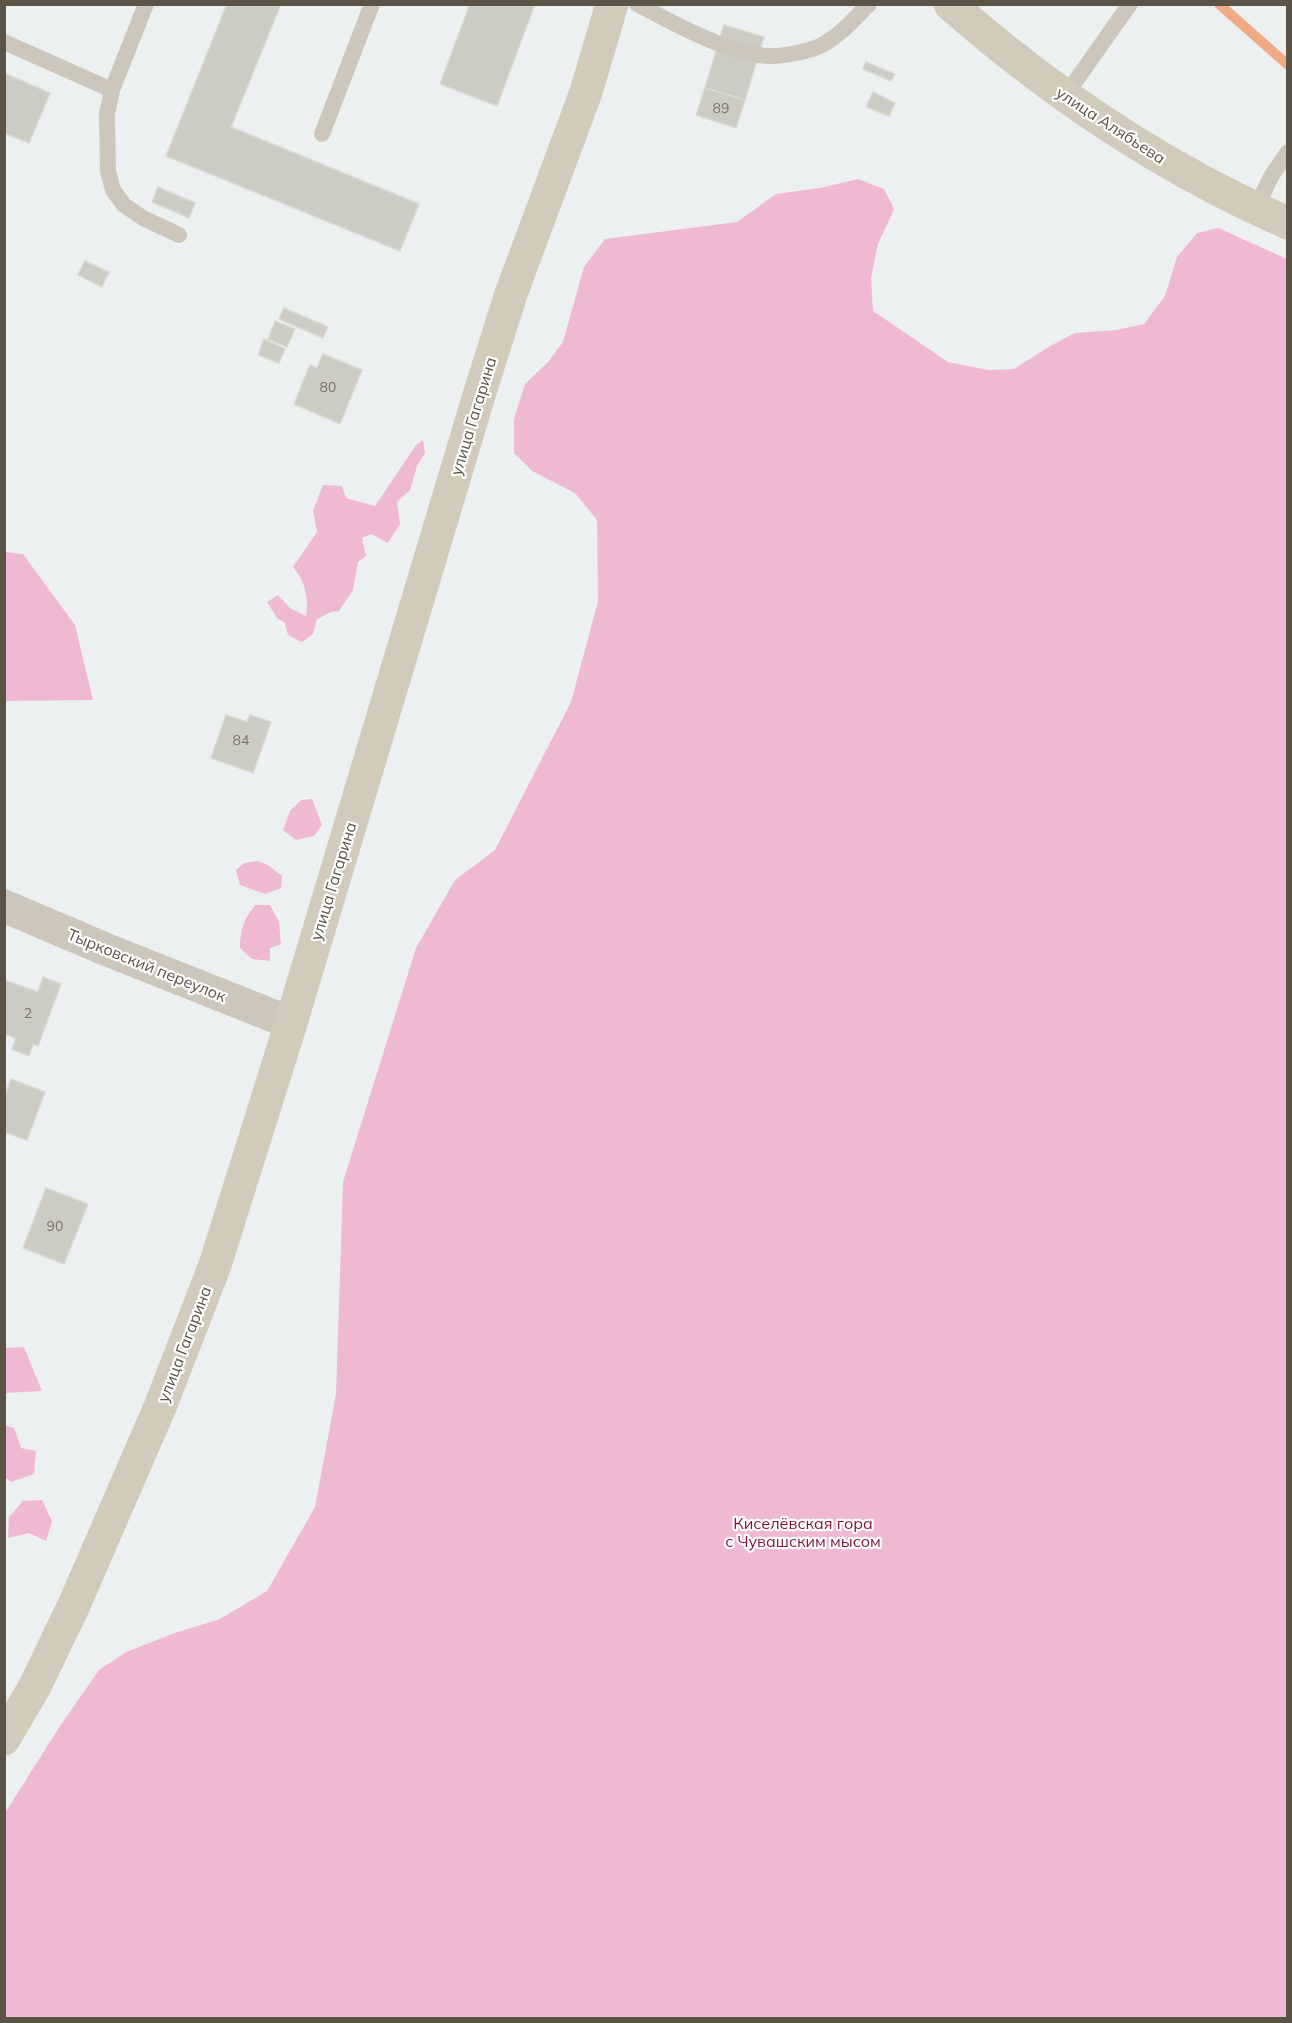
<svg xmlns="http://www.w3.org/2000/svg" width="1292" height="2023" viewBox="0 0 1292 2023" font-family="Mulish,sans-serif">
	<style>
		.green { fill: #f0b9d3 }
		.lines { fill: none; stroke-linecap: round; stroke-linejoin: round }
		.stream { stroke: #efaa85; stroke-width: 10 }
		.building { fill: #cdccc4; stroke: #d9d8d1; stroke-width: 1.5 }
		.lane { stroke: #cdc6bb; stroke-width: 16 }
		.street { stroke: #cdc6bb; stroke-width: 33 }
		.secondary { stroke: #d2caba; stroke-width: 33 }
		.labels { text-anchor: middle; stroke-width: 4.5; stroke-linejoin: round; paint-order: stroke }
		.number-label { font-size: 14px; fill: #787165 }
		.street-label { font-size: 16px; fill: #5b5345; stroke: #fff }
		.park-label { font-size: 16px; fill: #7f133a; stroke: #fff }
	</style>
	<rect width="100%" height="100%" fill="#edf0f0"/>
	<path class="green" d="M858 179 884 189 894 209 878 244 871 277 873 311 948 362 988 370 1014 369 1050 346 1075 333 1116 330 1144 324 1165 296 1177 257 1197 233 1218 228 1287 259V2018H5V1813L60 1726 99 1670 126 1652 175 1633 220 1619 267 1591 315 1507 336 1394 343 1182 416 948 455 880 495 850 571 702 598 601 597 520 575 493 532 471 514 453V419L525 384 548 362 563 342 584 267 605 239 737 222 776 194 820 188Z
		M423 440 425 453 417 466 410 490 397 502 400 524 388 543 371 534 362 538 366 556 358 562 353 590 339 611 331 612 317 619 313 634 302 642 288 635 285 623 277 618 267 602 278 595 290 608 306 616C309 598 305 581 293 567L317 532 313 511 323 485 342 486 346 498 375 506 416 445Z
		M5 552 23 554 75 625 93 700 5 701Z
		M312 799 322 825 314 836 296 840 283 830 290 811 301 800Z
		M257 861 268 865 282 876 281 888 265 894 240 885 236 870 244 863Z
		M255 905H270L279 922 281 944 270 948V961L252 959 240 948C240 930 244 919 255 905Z
		M24 1347 42 1391 5 1393V1348Z
		M4 1425 14 1428 21 1448 36 1451 34 1474 11 1482 5 1477Z
		M42 1500 52 1521 46 1541 29 1533 8 1538 9 1517 23 1501Z"/>
	<g class="lines">
		<path class="stream" d="M1219 4 1288 65"/>
	</g>
	<path class="building" d="M227 4H281L231 127 419 204 400 251 166 156Z
		M470 4H535L497 106 440 84Z
		M724 25 764 37 745 100 705 88Z
		M866 62 895 74 891 81 863 69Z
		M4 73 50 93 29 143 4 133Z
		M705 88 745 100 736 128 696 115Z
		M873 92 895 103 889 116 866 107Z
		M158 187 195 203 189 218 152 202Z
		M85 261 109 272 102 287 78 275Z
		M284 308 328 327 323 338 279 319Z
		M275 321 295 329 287 347 268 339Z
		M264 339 285 349 279 363 258 355Z
		M323 354 362 370 340 424 294 404 310 365 317 368Z
		M226 715 247 722 250 715 271 722 253 773 211 758Z
		M43 977 61 984 38 1046 33 1044 29 1056 12 1049 16 1038 4 1034V980L38 992Z
		M11 1079 45 1092 27 1140 4 1132V1098Z
		M46 1188 88 1204 64 1264 23 1248Z"/>
	<g class="lines">
		<path class="lane" d="M146 4 112 90 107 114 108 171 113 190 124 205 143 218 179 235
			M637 4C674 23 729 55 770 56 785 56 806 52 820 46 839 37 854 19 869 4
			M4 42 112 90
			M1065 96 1130 4
			M322 134 372 4
			M1255 209 1272 175 1288 152"/>
		<path class="street" d="M4 906 105 949 291 1023"/>
		<path class="secondary" d="M950 4C1051 93 1164 169 1288 223
			M4 1739 35 1686 74 1605 160 1407 215 1265 291 1023 480 392 511 294 586 92 612 4"/>
	</g>
	<g class="labels">
		<g class="number-label">
			<text x="721" y="113">89</text>
			<text x="328" y="392">80</text>
			<text x="241" y="745">84</text>
			<text x="28" y="1018">2</text>
			<text x="55" y="1231">90</text>
		</g>
		<g class="street-label">
			<text transform="translate(1111 125) rotate(33)" y="6">улица Алябьева</text>
			<text transform="translate(473 416) rotate(-73)" y="6">улица Гагарина</text>
			<text transform="translate(333 881) rotate(-73)" y="6">улица Гагарина</text>
			<text transform="translate(147 965) rotate(22)" y="6">Тырковский переулок</text>
			<text transform="translate(184 1344) rotate(-69)" y="6">улица Гагарина</text>
		</g>
		<g class="park-label">
			<text x="803" y="1529">Киселёвская гора<tspan x="803" dy="18">с Чувашским мысом</tspan></text>
		</g>
	</g>
	<rect width="1292" height="2023" fill="none" stroke="#5b5345" stroke-width="12"/>
</svg>
